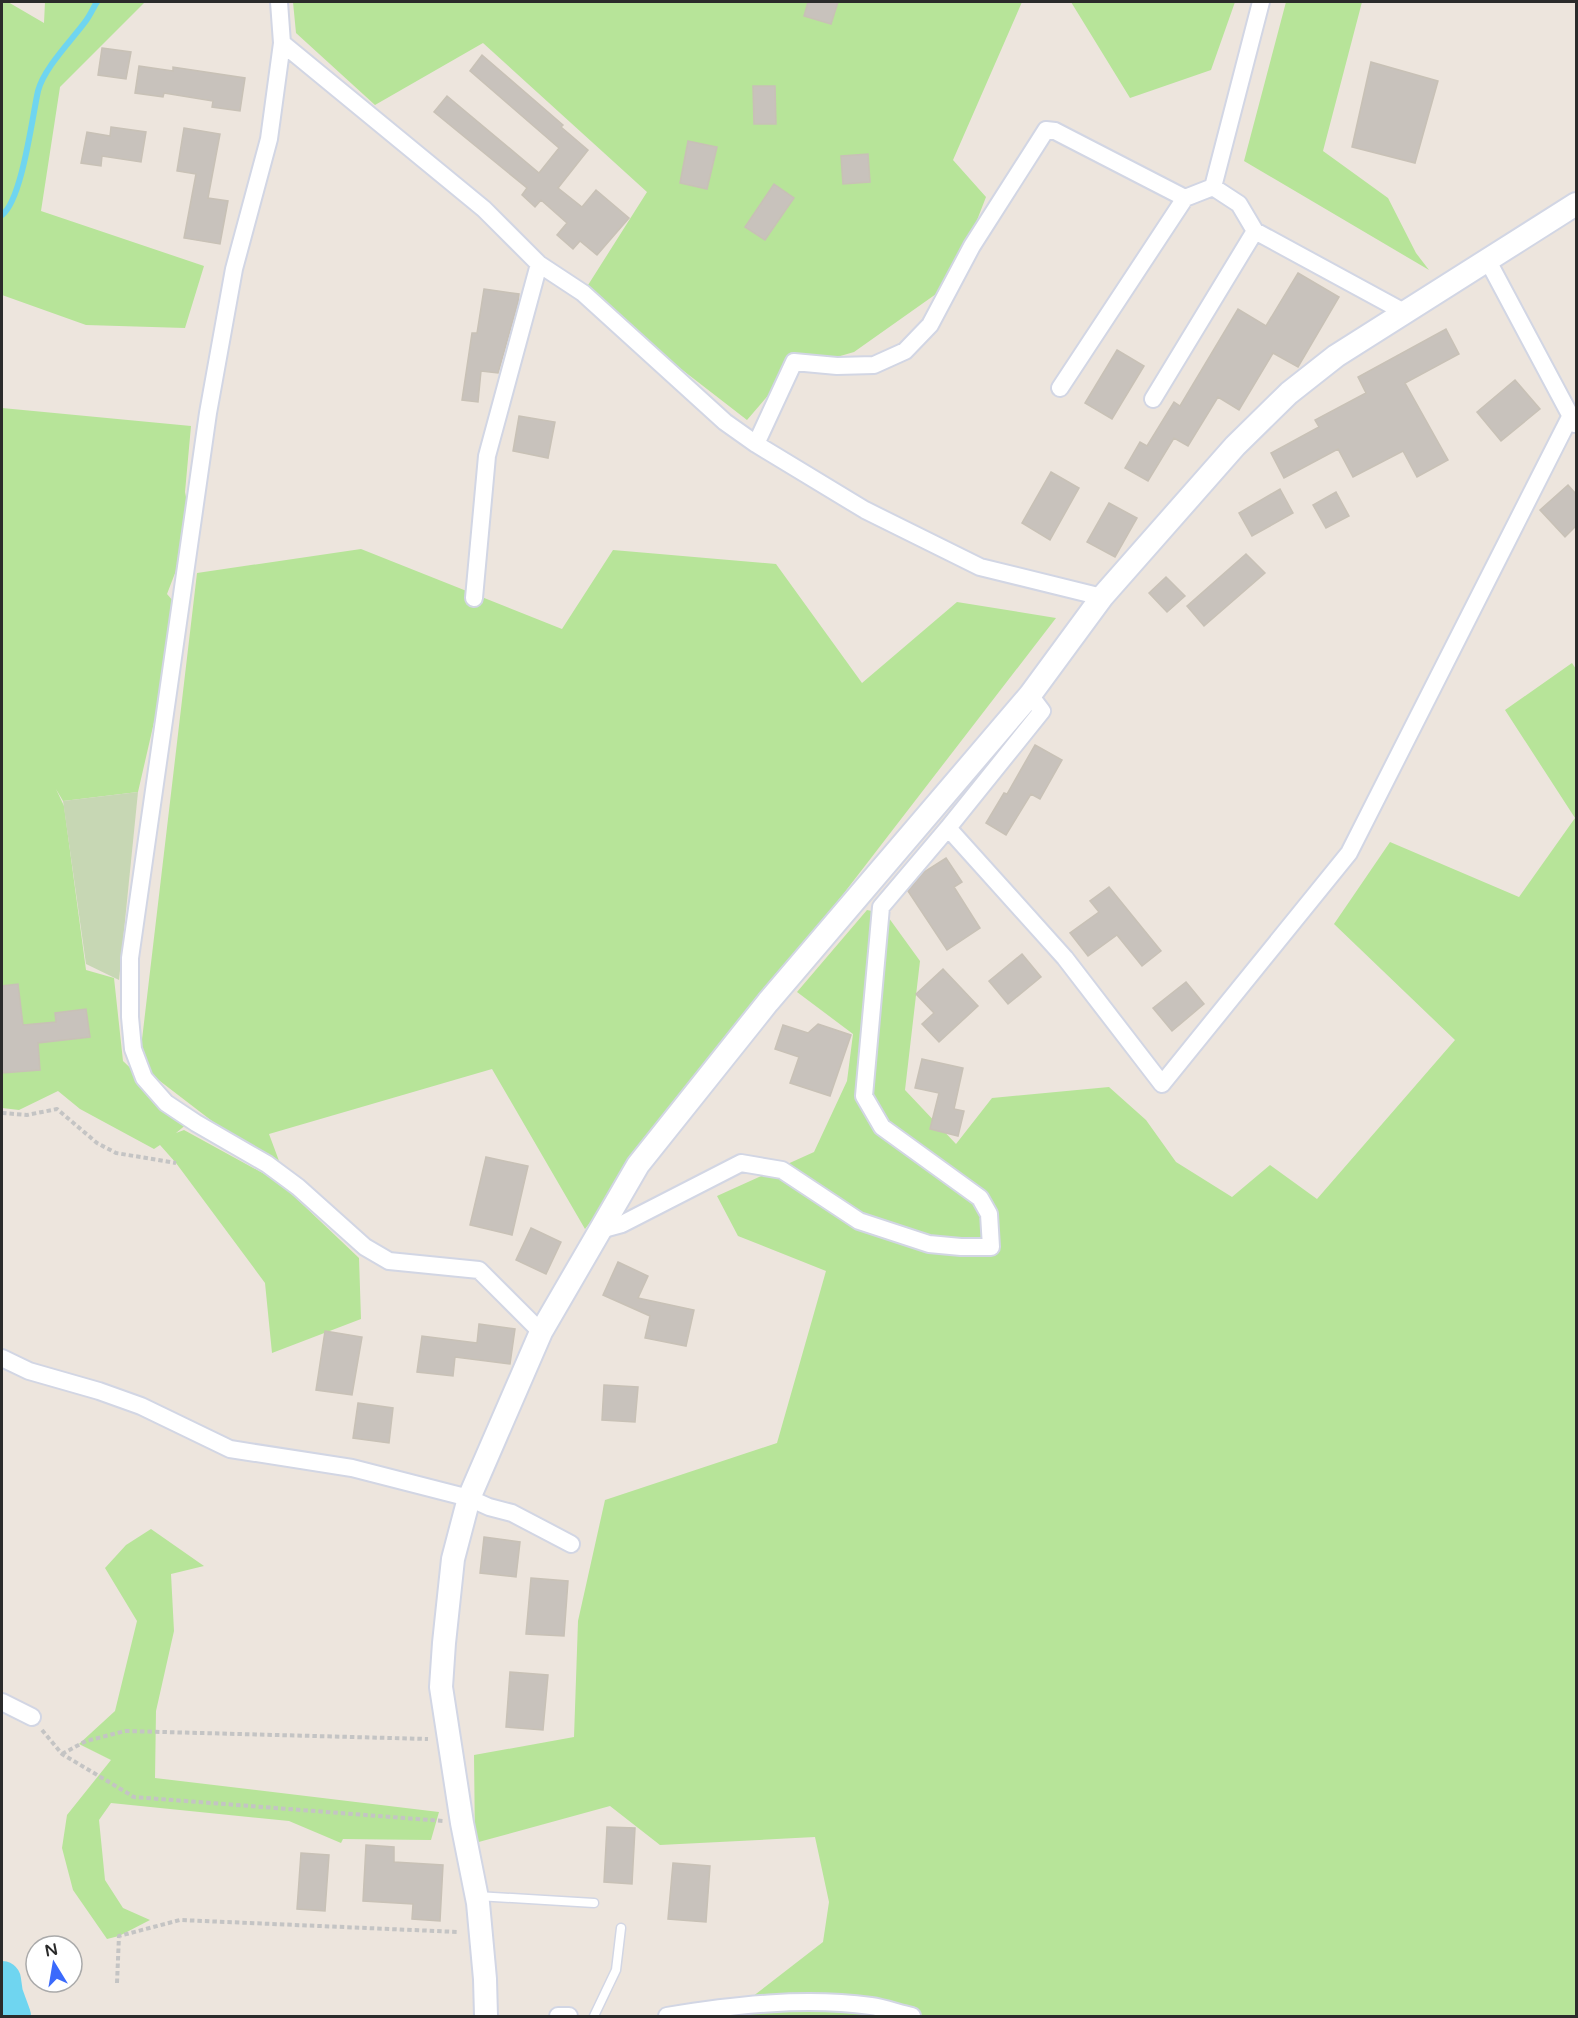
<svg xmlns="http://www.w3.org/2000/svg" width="1578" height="2018" viewBox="0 0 1578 2018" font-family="'Varela Round',sans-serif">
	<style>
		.green { fill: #b7e499 }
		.cemetery { fill: #c7d7b4 }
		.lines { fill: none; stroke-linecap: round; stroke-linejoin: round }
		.stream { stroke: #6fd5f0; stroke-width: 6 }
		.river { stroke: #6fd5f0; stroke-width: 38 }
		.building { fill: #c8c2bc; stroke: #c8c1b6; stroke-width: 1.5 }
		.lane-casing { stroke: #d2d6e4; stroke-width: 11 }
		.street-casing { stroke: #d2d6e4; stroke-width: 20 }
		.secondary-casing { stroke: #d2d6e4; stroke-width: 26 }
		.path { stroke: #c4c4c4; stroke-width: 4; stroke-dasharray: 4.5 3; stroke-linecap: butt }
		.lane { stroke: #fff; stroke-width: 8 }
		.street { stroke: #fff; stroke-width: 16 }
		.secondary { stroke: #fff; stroke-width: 22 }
	</style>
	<rect width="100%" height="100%" fill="#ede5dd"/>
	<path class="green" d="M2 2H8L44 23 45 2H145L60 87 41 211 204 266 185 328 86 325 2 295Z
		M293 2H1022L953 160 986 197 953 282 854 352 789 371 747 420 583 293 647 192 483 43 375 105 296 33Z
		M1071 2H1235L1211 70 1130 98Z
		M1286 2H1362L1323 151 1388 198 1416 253 1429 270 1244 161Z
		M2 408 191 426 185 492 192 529 167 594 180 609 138 792 63 801 56 789 64 806 86 970 114 978 123 1061 188 1123 176 1133 184 1130 279 1182 359 1258 361 1319 272 1353 265 1283 176 1163 160 1145 154 1149 80 1109 58 1091 19 1110 2 1108Z
		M361 549 562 629 613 550 776 564 862 683 957 602 1056 618 585 1229 492 1069 269 1134 285 1177 139 1065 197 573Z
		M1572 663 1576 669V2016H706L739 2007 823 1942 829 1902 815 1837 660 1845 610 1806 475 1843 474 1755 574 1737 578 1621 605 1500 777 1443 826 1271 738 1236 717 1196 814 1152 847 1081 853 1034 797 992 867 910 886 914 920 961 905 1090 956 1144 992 1098 1109 1087 1146 1120 1176 1162 1232 1197 1270 1165 1317 1199 1455 1040 1334 924 1390 842 1519 897 1575 818 1505 710Z
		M151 1529 204 1566 171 1574 174 1631 156 1711 155 1778 439 1812 431 1840 343 1839 341 1843 289 1821 111 1803 99 1820 105 1880 123 1908 150 1920 119 1936 107 1939 73 1890 62 1848 67 1815 111 1760 79 1744 115 1711 137 1621 105 1568 126 1545Z"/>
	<path class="cemetery" d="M138 792 119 980 86 964 63 801Z"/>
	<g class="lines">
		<path class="stream" d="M2 215C22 200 32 118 38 91 44 68 71 41 85 22 90 16 93 8 97 2"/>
		<path class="river" d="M2 1980 4 1994 12 2016"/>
	</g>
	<path class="building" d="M808 2H838L831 24 804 16Z
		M102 48 131 52 126 79 98 75Z
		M482 55 563 125 561 127 588 150 558 188 582 207 596 190 629 218 597 255 580 241 573 249 557 235 567 223 541 200 535 207 522 195 527 188 434 112 447 96 539 173 559 148 470 71Z
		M1371 62 1438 81 1415 163 1352 147Z
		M139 66 173 71V67L245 78 240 111 212 107 213 101 164 93 163 97 135 93Z
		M753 86H775L776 124H754Z
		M111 127 146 132 141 162 102 156 101 166 81 163 87 132 110 136Z
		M184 128 220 134 208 198 228 201 220 244 184 238 196 174 177 171Z
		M688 141 717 147 707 189 680 183Z
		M868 154 870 182 843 184 841 156Z
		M774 184 794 198 765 240 745 227Z
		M1298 273 1339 297 1298 367 1273 353 1239 410 1218 397 1188 446 1174 438 1148 481 1125 468 1140 442 1147 446 1174 402 1180 406 1238 309 1266 326Z
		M484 289 519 294 518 302 498 373 481 371 478 402 462 400 472 333H477Z
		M1446 329 1459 354 1405 383 1448 460 1417 477 1403 451 1353 477 1338 449 1284 478 1271 453 1319 427 1315 420 1366 393 1358 377Z
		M1117 350 1144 366 1112 419 1085 403Z
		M1515 380 1540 409 1501 441 1477 412Z
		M519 416 555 422 548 458 513 451Z
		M1051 472 1079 488 1050 540 1022 523Z
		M1568 485 1576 494V526L1565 537 1540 510Z
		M1280 489 1293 513 1252 536 1239 513Z
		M1336 492 1349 516 1326 528 1313 505Z
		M1109 503 1137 518 1115 557 1087 542Z
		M1246 554 1265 573 1204 626 1187 606Z
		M1166 577 1185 596 1167 612 1149 593Z
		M1035 745 1062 760 1040 799 1031 794 1006 835 986 823 1004 793 1007 794Z
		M946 858 962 882 954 887 980 928 947 950 908 891 924 872Z
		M1109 887 1161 951 1142 966 1117 935 1088 956 1070 933 1099 912 1090 901Z
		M1022 954 1041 977 1008 1004 989 981Z
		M943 969 978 1006 939 1042 922 1024 934 1013 916 994Z
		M1186 982 1204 1004 1172 1031 1153 1008Z
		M18 984 23 1025 56 1022 55 1013 86 1009 90 1037 38 1043 40 1070 2 1073V986Z
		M818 1024 851 1035 830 1096 790 1083 799 1057 775 1049 783 1025 808 1033Z
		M922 1059 963 1068 954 1109 964 1111 958 1136 930 1129 939 1093 915 1088Z
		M486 1157 528 1166 512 1235 470 1225Z
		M531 1228 561 1242 546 1274 516 1260Z
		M618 1262 648 1276 638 1298 694 1310 686 1346 645 1338 650 1316 603 1295Z
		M479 1324 515 1329 510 1364 455 1357 453 1376 417 1372 422 1336 477 1343Z
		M325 1331 362 1337 352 1395 316 1390Z
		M604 1385 638 1387 635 1422 602 1420Z
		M358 1403 393 1408 389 1443 353 1438Z
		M484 1537 520 1542 516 1577 480 1573Z
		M531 1578 568 1581 564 1636 526 1634Z
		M510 1672 548 1675 543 1730 506 1727Z
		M607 1827 635 1828 632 1884 604 1882Z
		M366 1845 394 1847V1862L443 1865 440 1921 412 1919 413 1904 363 1901Z
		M301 1853 329 1855 325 1911 297 1909Z
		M673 1863 710 1866 706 1922 668 1919Z"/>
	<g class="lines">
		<g class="lane-casing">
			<path id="lane" d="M477 1896 594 1903
				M594 2016 616 1970 621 1928"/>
		</g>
		<g class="street-casing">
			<path id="street" d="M279 2 282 43 269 139 234 269 208 413 130 958V1017L133 1049 144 1078 166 1103 196 1123 267 1164 298 1187 365 1247 389 1261 479 1270 541 1332
				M282 43 484 209 539 264 583 293 725 422 756 444 865 510 980 567 1102 597
				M1213 187 1239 204 1255 231
				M1185 198 1213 187 1261 2
				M1488 261 1575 424
				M1153 399 1255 231 1404 312
				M756 444 794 362 837 366 874 365 905 351 930 325 972 246 1046 130 1055 131 1185 198 1060 388
				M474 598 487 456 539 264
				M948 828 1065 958 1162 1084 1349 853 1571 415
				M600 1230 622 1224 741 1163 782 1170 859 1221 929 1244 961 1247H991L989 1214 980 1198 882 1127 864 1096 881 907 948 828 1042 711 1030 695
				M2 1358 29 1371 99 1391 141 1406 230 1449 352 1468 469 1498 489 1507 512 1513 571 1544
				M2 1702 32 1717
				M558 2016H569
				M667 2016C733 2005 804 1997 871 2006 885 2008 898 2013 912 2016"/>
		</g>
		<g class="secondary-casing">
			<path id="secondary" d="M486 2016 485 1979 478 1903 462 1823 441 1687 444 1643 453 1559 469 1498 541 1332 638 1165 768 1002 1030 695 1102 597 1235 446 1289 393 1336 356 1576 204"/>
		</g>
		<path class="path" d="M2 1113 27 1115 57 1109 97 1143 116 1153 176 1163
			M42 1730 62 1754 134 1797 443 1821
			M62 1754 86 1741 125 1731 428 1739
			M117 1983 119 1936 180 1920 459 1932"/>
		<use href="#lane" class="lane"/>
		<use href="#street" class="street"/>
		<use href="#secondary" class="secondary"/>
	</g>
	<rect width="1578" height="2018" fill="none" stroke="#2b2b2b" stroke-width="6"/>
	<g transform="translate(54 1964) rotate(349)"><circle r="28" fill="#ffffff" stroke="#aaaaaa" stroke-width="1.5"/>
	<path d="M0-4.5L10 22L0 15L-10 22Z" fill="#3b6afc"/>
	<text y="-9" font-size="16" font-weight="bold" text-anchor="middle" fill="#2b2b2b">N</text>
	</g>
</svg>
